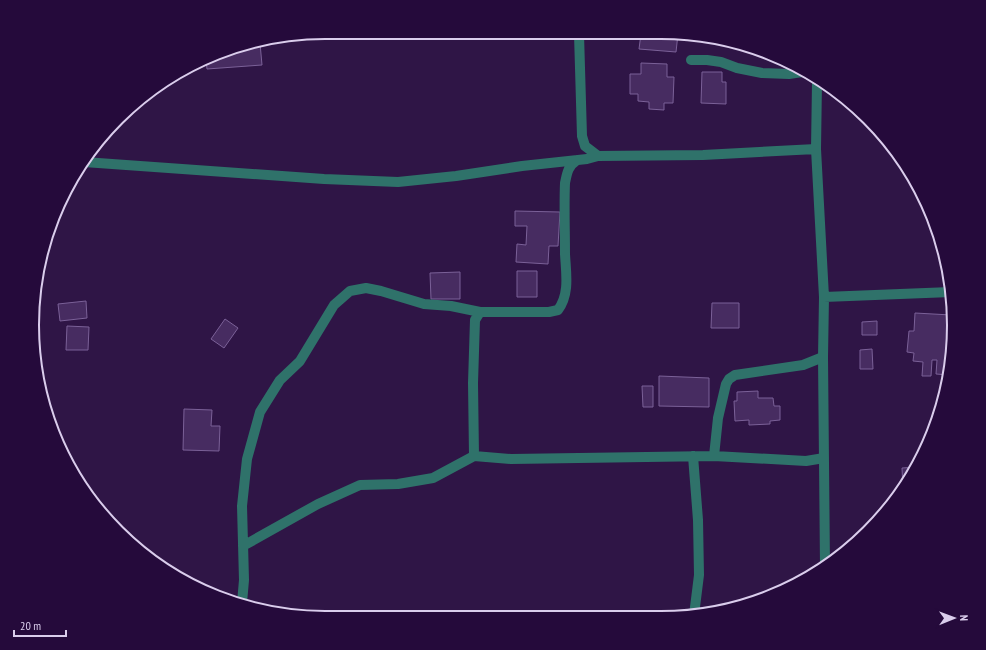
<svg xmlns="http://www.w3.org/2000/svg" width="986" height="650" viewBox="0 0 986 650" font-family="'PT Sans Narrow',sans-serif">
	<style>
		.building { fill: #472c61; stroke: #7b6198 }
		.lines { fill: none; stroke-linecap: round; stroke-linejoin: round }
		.minor { stroke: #2f726a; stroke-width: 10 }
		.rim { fill: none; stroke: #dacdec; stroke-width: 2 }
	</style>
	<rect width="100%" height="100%" fill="#2f1546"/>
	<path class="building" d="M641 34H678L676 52 639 49Z
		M260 43 262 65 207 69 206 60 231 47Z
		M641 63 667 64V77H674L673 103H664V110L649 109V102L638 101V94H630V74H641Z
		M702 72H722V82H726V104L701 103Z
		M515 211 560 212 558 246H549L548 264 516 262 517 244 526 245 527 226H515Z
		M517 271H537V297H517Z
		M460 272V299H431L430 273Z
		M86 301 87 318 60 321 58 304Z
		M712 303H739V328H711Z
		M915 313 951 315 950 334 952 335V342L949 341 948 349H952L949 375 936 374 937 360H932L931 376H922L923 362 913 361 914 353 907 352 909 331H914Z
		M225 319 238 328 224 348 211 339Z
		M877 321V335H862V322Z
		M67 326 89 327 88 350H66Z
		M872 349 873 369H860V350Z
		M659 376 709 378V407L659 406Z
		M642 386H653V407H643Z
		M758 391V398H773L774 406H780V420L770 421V424L749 425V420L735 421 734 401H737V392Z
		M184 409 212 410 211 426H220L219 451 183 450Z
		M917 467 915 471 903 488 902 468Z"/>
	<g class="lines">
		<path class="minor" d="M579 34 582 136 585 146 598 156 703 155 816 149
			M691 60H707L721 62 737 68 762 73 789 74 802 72
			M817 82 816 149 824 297 823 357 825 566
			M84 162 324 179 398 182 456 176 522 166 587 159 598 156
			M824 297 951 292
			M474 456 473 383 475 320 480 312H549L558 310C570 294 566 273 565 254 565 230 564 207 565 183 567 173 568 166 577 160
			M693 456 698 520 699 575 694 615
			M714 456 718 418 726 384 729 379 735 375 803 365 823 357
			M243 546 318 504 360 485 398 484 433 478 474 456 511 459 714 456 806 461 824 458
			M242 603 244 580 242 506 247 459 260 412 280 380 300 361 334 305 350 291 366 288 381 291 424 304 451 306 480 312"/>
	</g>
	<path d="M0 0H986V650H0ZM325 39H661A286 286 0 0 1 947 325V325A286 286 0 0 1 661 611H325A286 286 0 0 1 39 325V325A286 286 0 0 1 325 39Z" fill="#250a3b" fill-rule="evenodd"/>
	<path class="rim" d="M325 39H661A286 286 0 0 1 947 325V325A286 286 0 0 1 661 611H325A286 286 0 0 1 39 325V325A286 286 0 0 1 325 39Z"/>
	<g transform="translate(954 618) rotate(89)" stroke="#250a3b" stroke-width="3" paint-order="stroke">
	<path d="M0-3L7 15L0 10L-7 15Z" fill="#dacdec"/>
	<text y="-6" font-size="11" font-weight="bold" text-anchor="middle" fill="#dacdec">N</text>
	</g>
	<path d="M14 630v6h52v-6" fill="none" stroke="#dacdec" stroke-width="2"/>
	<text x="20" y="630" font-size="12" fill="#dacdec" stroke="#250a3b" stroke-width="3" paint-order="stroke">20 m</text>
</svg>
